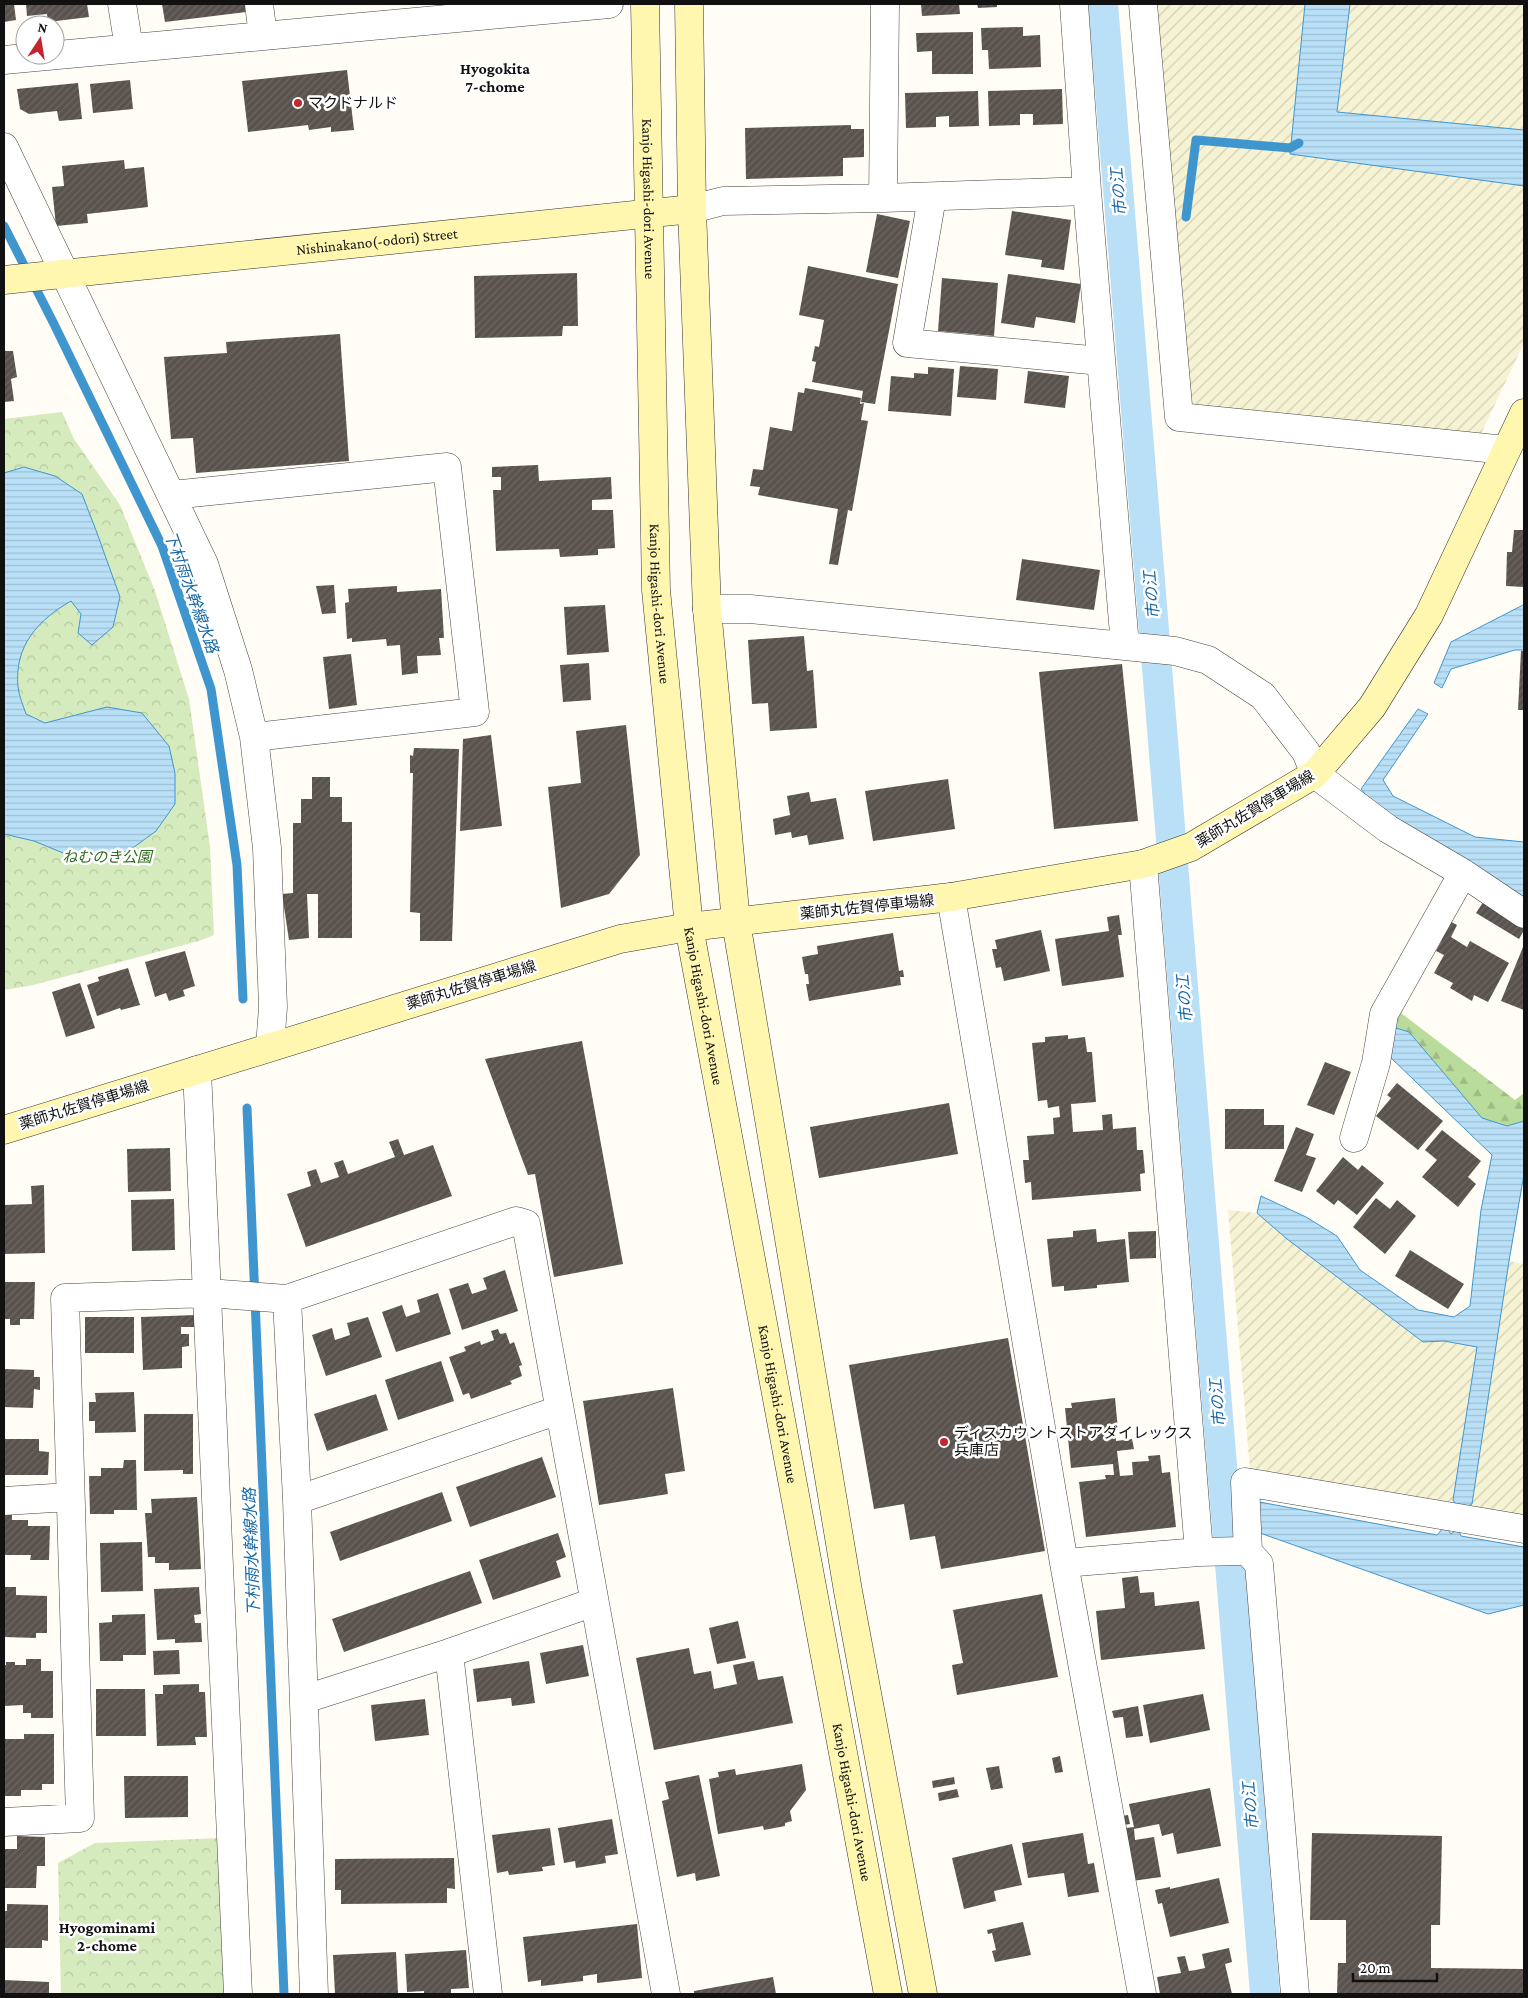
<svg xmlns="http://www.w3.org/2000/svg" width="1528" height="1998" viewBox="0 0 1528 1998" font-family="'Crimson Pro','Noto Sans JP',serif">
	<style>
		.farmland { fill: url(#farmland-furrows) }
		.forest { fill: url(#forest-firs) }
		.park { fill: url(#park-crowns) }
		.water { fill: url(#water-rules); stroke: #3f96cf }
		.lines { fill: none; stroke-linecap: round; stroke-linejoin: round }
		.stream { stroke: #3f96cf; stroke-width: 9 }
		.canal { stroke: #b9e0f7; stroke-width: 30 }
		.building { fill: url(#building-hatch) }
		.street-casing { stroke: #444; stroke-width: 29 }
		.secondary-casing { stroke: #333; stroke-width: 29 }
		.street { stroke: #fff; stroke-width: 28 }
		.secondary { stroke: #fff6b0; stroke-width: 28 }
		.poi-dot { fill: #c4262e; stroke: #fff; stroke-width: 2 }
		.labels { text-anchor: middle; stroke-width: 5; stroke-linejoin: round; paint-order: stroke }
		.poi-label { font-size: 15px; fill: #111; stroke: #fff; text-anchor: start }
		.street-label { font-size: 15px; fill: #111; stroke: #fff }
		.park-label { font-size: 15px; font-style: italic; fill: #2f6b1f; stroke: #fff }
		.neighbourhood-label { font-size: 16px; font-weight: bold; fill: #111; stroke: #fff }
		.water-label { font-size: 16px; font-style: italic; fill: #1768a6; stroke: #fff }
	</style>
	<defs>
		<pattern id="farmland-furrows" width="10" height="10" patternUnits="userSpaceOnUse" patternTransform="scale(1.25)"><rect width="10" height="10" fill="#f6f3d4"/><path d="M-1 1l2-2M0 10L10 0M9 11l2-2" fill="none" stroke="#d2cfb5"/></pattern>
		<pattern id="forest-firs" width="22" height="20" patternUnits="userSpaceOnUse" patternTransform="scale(1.25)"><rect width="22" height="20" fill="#b9dc9c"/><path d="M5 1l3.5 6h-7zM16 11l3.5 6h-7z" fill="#9ebc85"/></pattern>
		<pattern id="park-crowns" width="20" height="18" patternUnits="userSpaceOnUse" patternTransform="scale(1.25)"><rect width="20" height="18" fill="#d5ebbd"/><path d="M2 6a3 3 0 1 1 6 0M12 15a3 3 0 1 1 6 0" fill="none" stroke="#b6c8a1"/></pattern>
		<pattern id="water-rules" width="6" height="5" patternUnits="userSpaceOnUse" patternTransform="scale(1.25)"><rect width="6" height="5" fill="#b9e0f7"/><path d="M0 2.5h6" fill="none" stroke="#9ebfd3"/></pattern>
		<pattern id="building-hatch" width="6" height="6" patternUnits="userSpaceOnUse" patternTransform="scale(1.25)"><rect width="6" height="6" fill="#5a524d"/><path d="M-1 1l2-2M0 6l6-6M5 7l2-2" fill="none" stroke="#6d6662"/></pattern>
	</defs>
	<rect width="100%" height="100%" fill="#fffdf5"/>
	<path class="farmland" d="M1152 4H1305L1290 154 1524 186V343L1480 436 1186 407Z
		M1350 4H1524V130L1337 112Z
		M1228 1210 1257 1213 1423 1342 1444 1341 1477 1347 1453 1500 1446 1503 1250 1470Z
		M1509 1261 1524 1264V1517L1479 1509 1472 1504Z"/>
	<path class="forest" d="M1397 1010 1515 1100 1524 1093V1121L1507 1126 1482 1118 1409 1032 1393 1027Z"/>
	<path class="park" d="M62 412 74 439 120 505 155 591 189 699 210 847 214 935 199 941 33 985 4 990V419Z
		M221 1838 228 1994H61L58 1863 95 1843Z"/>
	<path class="water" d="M1305 4H1350L1337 112 1524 130V186L1290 154Z
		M24 467 55 476 82 494 97 533 120 597 113 627 92 645 78 633 81 614 71 601C38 620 14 646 18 687 19 696 23 705 26 714L45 723 107 707 142 713 169 746 175 773V804L156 831 130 850 101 859 68 855 34 841 4 834V473Z
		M1523 605 1524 606V650H1515L1451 669 1442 688 1434 683 1451 642Z
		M1418 709 1428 714 1383 780 1393 796 1475 837 1524 842V898L1448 848 1399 836 1361 789Z
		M1393 1027 1409 1032 1482 1118 1507 1126 1524 1121V1174L1509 1261 1472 1504 1460 1510 1453 1500 1477 1347 1444 1341 1423 1342 1287 1239 1257 1213 1261 1196 1306 1217 1337 1236 1360 1270 1418 1310 1454 1317 1470 1306 1481 1210 1492 1155 1389 1056Z
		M1254 1501 1437 1535 1445 1526 1451 1534 1458 1529 1461 1536 1524 1547V1605L1488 1614 1260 1533Z"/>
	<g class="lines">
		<path class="stream" d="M1186 217 1196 140 1290 148 1299 143
			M4 226 53 322 162 546 211 689 237 865 243 999
			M247 1108 284 1994"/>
		<path class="canal" d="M1103 4 1265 1994"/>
	</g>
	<path class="building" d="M4 4H14L16 20 4 22Z
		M26 4H87L89 17 48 22 47 14 27 16Z
		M162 4H245L246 12 165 22Z
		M921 4H959L960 14 922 16Z
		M977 4H997V7L978 8Z
		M1023 27V36L1040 35 1041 67 989 69 988 50H982L981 28Z
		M973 32V74H932V51L917 52 916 33Z
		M347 70 354 130 331 132V127L309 130 308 125 248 132 242 81Z
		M130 80 133 109 93 113 90 84Z
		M78 83 82 119 59 121 57 111 29 114 20 109 17 89Z
		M1062 89 1063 124 1033 125V114H1020V125L989 126 988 91Z
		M978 91 979 126 949 127V116L936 117V127L906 128 905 93Z
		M851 125V129H864V157L843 158V176L746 179 745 128Z
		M124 160 125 169 144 167 148 207 87 214 88 223 56 226 52 187 64 186 62 166Z
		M1012 211 1071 220 1064 270 1041 267 1042 260 1005 255Z
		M877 214 910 221 898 278 866 272Z
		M808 266 898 284 875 404 861 402 863 391 812 382 816 362 812 361 815 346 819 347 824 320 799 315Z
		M577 273 578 326H563L562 336 475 338 474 276Z
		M1008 274 1081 284 1075 323 1036 317 1034 328 1001 323Z
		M942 278 998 283 994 336 938 331Z
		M340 334 349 461 196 473 193 438 171 439 164 357 227 353 226 342Z
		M4 351H13L17 377 11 379 14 401 4 402Z
		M960 366 998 369 996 400 957 397Z
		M928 367 954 369 951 416 888 411 891 376 914 378V373L928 374Z
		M1028 371 1069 376 1065 408 1024 403Z
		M805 388 861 398 860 404 864 403 861 420 868 421 852 511 848 510 838 565 829 564 838 509 758 495 760 487 750 486 753 469 763 470 770 427 792 431 798 392 804 393Z
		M538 465 539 481 611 477 612 499 592 500V510H613L615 548 598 549V555L560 557 559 549 496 551 493 490H501V477H492V467Z
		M1514 530H1524V587L1506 586 1507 552H1512Z
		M1022 559 1100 570 1094 610 1016 600Z
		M334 585 336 613 322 614 316 586Z
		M397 586V592L441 589 444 638H439L441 655 417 656 418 673 402 675 400 645 387 646 386 639 352 642V638L347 639 345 603 349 602 348 589Z
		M605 605 609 652 567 655 564 607Z
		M804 636 807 671 813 670 817 728 770 731 768 703 752 704 748 640Z
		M1521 651H1524V710H1518Z
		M351 654 357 705 329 709 323 657Z
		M589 663 591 700 563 702 560 665Z
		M1122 664 1138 821 1054 829 1039 672Z
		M626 725 640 855 609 894 561 908 548 787 581 783 576 731Z
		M491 735 502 826 460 831 463 739Z
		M414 748 459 749 452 941H420V913L410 912 413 773H410V755L413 756Z
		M312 777H330V797H342V822H352V938H318V894H307L309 938 289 940 282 894 293 893V823H301V799H312Z
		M948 779 955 829 873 841 865 791Z
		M809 792 811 802 836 798 844 839 809 845 807 835 792 838 791 832 775 835 773 819 790 815 787 796Z
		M1484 901 1524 925V930L1519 939 1476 913Z
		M1119 915 1122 935H1118L1124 977 1062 986 1055 939 1109 931 1107 917Z
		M1446 919 1457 925 1451 937 1467 947 1470 941 1509 963 1488 1002 1474 995 1472 1001 1450 988 1453 983 1434 973 1444 955 1436 951 1442 940 1435 937Z
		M1041 930 1050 971 1004 981 1001 967 996 968 992 949H997L995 940Z
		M893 933 899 971 903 970 904 977H900L901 985 809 1001 806 984H809L808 974H805L802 957 818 954 817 946Z
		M1523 947H1524V1010L1501 1001Z
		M185 951 195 986 183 990 185 996 169 1001 166 993 155 997 145 962Z
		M128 968 140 1005 121 1010 120 1008 97 1016 87 985 99 981 98 977Z
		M80 983 95 1028 66 1037 52 992Z
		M1068 1035V1039L1085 1037 1087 1052H1092L1096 1102 1071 1104 1073 1132 1103 1130 1102 1115 1112 1114 1113 1129 1136 1127 1137 1150H1143L1145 1173 1140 1174 1141 1191 1032 1200 1031 1182 1025 1183 1023 1160H1029L1027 1136 1054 1134 1053 1118 1060 1117 1059 1106 1048 1108 1047 1100 1038 1101 1032 1043 1045 1042V1037Z
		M582 1041 623 1264 554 1277 535 1174 528 1175 485 1059Z
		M1325 1062 1351 1072 1334 1115 1307 1105Z
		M1397 1083 1443 1121 1418 1150 1376 1116 1391 1098 1387 1095Z
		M949 1103 958 1154 819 1178 810 1127Z
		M1225 1109H1264V1125H1284V1149H1225Z
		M1296 1127 1314 1134 1306 1155 1316 1158 1302 1192 1274 1181Z
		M1442 1130 1481 1161 1468 1177 1476 1184 1458 1207 1422 1177 1437 1160 1425 1150Z
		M398 1139 404 1155 433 1145 452 1196 306 1247 287 1194 311 1186 307 1172 316 1169 321 1183 339 1177 334 1163 343 1160 348 1174 395 1157 389 1142Z
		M170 1148 171 1191 128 1192 127 1149Z
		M1343 1157 1358 1170 1362 1165 1384 1183 1357 1215 1338 1200 1334 1205 1316 1191Z
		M44 1185 45 1253 4 1254V1205L32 1204 31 1186Z
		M1376 1198 1390 1209 1397 1200 1416 1216 1385 1254 1353 1227Z
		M174 1199 175 1250 132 1251 131 1200Z
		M1096 1229 1097 1242 1125 1239 1129 1282 1097 1285V1288L1064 1291V1286L1052 1287 1047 1239 1073 1237V1231Z
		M1156 1231V1258L1130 1259 1128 1232Z
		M1410 1250 1464 1284 1448 1309 1395 1276Z
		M505 1270 518 1311 462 1330 449 1289 468 1283 472 1294 487 1289 483 1278Z
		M4 1282H35L34 1319H20V1325H10V1319H4Z
		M438 1293 451 1334 396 1352 382 1312 402 1305 406 1317 420 1312 417 1300Z
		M196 1315V1327H181V1334H189V1346L182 1347V1368L143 1370 141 1317Z
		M85 1317H134V1353H85Z
		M368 1317 382 1357 326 1376 312 1335 332 1328 335 1340 350 1335 347 1323Z
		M498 1329 500 1334 506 1333 510 1344 514 1342 522 1365 519 1366 522 1376 510 1381 512 1384 471 1399 469 1393 463 1395 449 1357 466 1351 464 1347 480 1341 481 1345 494 1340 491 1331Z
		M1008 1338 1045 1551 941 1569 935 1536 910 1540 904 1504 874 1509 849 1365Z
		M441 1361 454 1401 398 1420 385 1380Z
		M4 1369 34 1370V1377H40V1390L34 1389 33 1408 4 1407Z
		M673 1388 685 1471 665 1474 668 1494 599 1505 583 1401Z
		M134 1392 136 1432 95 1433V1421H89V1402H96L95 1393Z
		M376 1394 388 1430 327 1451 314 1414Z
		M1115 1398 1118 1430H1115L1116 1441 1132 1439 1134 1449 1117 1451 1120 1476 1133 1475 1132 1462 1149 1461 1148 1456 1160 1455 1162 1473 1170 1472 1176 1527 1086 1537 1079 1482 1106 1479 1105 1475H1114L1113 1464 1071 1468 1065 1408H1072L1071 1403Z
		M144 1414H193V1474H183V1470L144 1471Z
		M4 1439H39V1451L49 1452 48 1475H4Z
		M542 1457 556 1497 470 1527 456 1487Z
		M124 1460H136L137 1510H114V1514H90L89 1476H101V1468H123Z
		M442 1492 452 1521 340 1561 330 1532Z
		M197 1497 201 1569 169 1570V1563H155V1557H148L145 1513H152L151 1499Z
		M4 1514H12V1520H28V1526H50L49 1560H30L31 1555H4Z
		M558 1533 566 1557 556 1561 561 1577 493 1600 479 1560Z
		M142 1542 143 1591 101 1592 100 1543Z
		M470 1571 482 1603 344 1652 332 1619Z
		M1138 1576 1140 1593 1154 1592 1155 1606 1199 1601 1205 1649 1101 1660 1096 1611 1125 1608 1122 1578Z
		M4 1587H16V1595L47 1596V1633H36V1638L4 1637Z
		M199 1587 201 1614 194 1615 195 1623H201L202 1642 175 1643V1639L157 1640 154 1589Z
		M1042 1594 1058 1677 957 1695 952 1665 963 1663 953 1610Z
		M145 1614 146 1655H123V1661H100L99 1623 112 1622V1615Z
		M738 1621 746 1658 717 1664 709 1628Z
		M583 1645 589 1676 546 1684 540 1653Z
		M689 1648 694 1674 711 1671 714 1689 737 1684 733 1665 754 1661 758 1680 783 1676 793 1723 654 1750 636 1658Z
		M179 1650 180 1674 154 1675 153 1651Z
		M26 1659H41V1671H53V1718H31V1713H23V1705L4 1706V1665H6V1662H15V1665H26Z
		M529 1661 535 1703 512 1706 511 1698 477 1702 473 1669Z
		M199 1684V1692H205L207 1737H195L196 1745 157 1746 155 1694H163V1685Z
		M96 1689H145L146 1736H96Z
		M1203 1694 1210 1730 1150 1743 1143 1705Z
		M425 1699 429 1735 375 1741 371 1705Z
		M1138 1706 1143 1736 1126 1738 1123 1717 1114 1718 1112 1711Z
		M24 1734H54V1784H42V1790H21V1796H4V1739H24Z
		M1060 1756 1063 1772 1055 1773 1052 1758Z
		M802 1764 806 1790 790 1811 792 1821 785 1823V1826L764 1830 763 1826 718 1834 709 1779 719 1777 718 1772 735 1769 736 1775Z
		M999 1766 1003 1788 991 1790 986 1768Z
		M699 1775 720 1876 696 1881 695 1873 677 1877 662 1801 669 1799 665 1782Z
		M124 1776H188V1817L125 1818Z
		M954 1777 955 1784 933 1788 932 1781Z
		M1210 1788 1221 1846 1177 1854 1173 1833 1162 1836 1159 1824 1134 1829 1135 1840 1154 1837 1161 1877 1132 1881 1126 1828 1134 1827 1129 1804Z
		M957 1789 959 1797 939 1801 938 1793Z
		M1128 1815 1130 1824 1124 1825 1122 1816Z
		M612 1819 618 1854 605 1856 606 1863 576 1868 575 1861 564 1863 558 1828Z
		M550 1828 555 1865 542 1867 543 1871 509 1875 508 1871 497 1873 492 1835Z
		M1083 1833 1088 1864 1094 1863 1099 1892 1068 1897 1064 1873 1028 1878 1022 1843Z
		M1312 1833 1442 1836 1440 1925H1431V1968L1524 1969V1994H1337L1338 1963H1346V1920H1310Z
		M17 1836 45 1837V1866H37L36 1888H4V1849H17Z
		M1012 1844 1022 1885 994 1891 996 1901 964 1909 952 1858Z
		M454 1858 455 1889 447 1888V1903L341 1904V1890H335V1859Z
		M1219 1878 1229 1923 1170 1937 1162 1903 1158 1904 1155 1890 1170 1887V1889Z
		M7 1904 48 1905V1941L42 1940V1948H4V1911H7Z
		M1023 1922 1031 1955 995 1962 992 1951 996 1950 992 1933 988 1934 987 1930Z
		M637 1924 642 1978 597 1983V1974L583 1976V1981L541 1986V1980L528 1982 523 1937Z
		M1229 1948 1232 1962 1225 1964 1232 1994H1160L1157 1977 1181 1973 1177 1957 1185 1956 1189 1971 1196 1970 1205 1968 1202 1954Z
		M466 1950 469 1988 451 1989V1994H424V1991L407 1992 405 1954Z
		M396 1952 398 1993 335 1994 333 1955Z
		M773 1977 776 1994H694V1991Z
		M4 1980 49 1982V1994H4Z"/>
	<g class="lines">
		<g class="street-casing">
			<path id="street" d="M122 4 129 48
				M259 4 263 36
				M1074 4 1087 191 1125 646
				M1143 4 1179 417 1506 450
				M4 60 609 4
				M4 147 204 564 238 670 254 737 267 848 273 1007 270 1047
				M932 197 907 343 1101 361
				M883 198 1087 191
				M692 209 723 201 883 198 885 4
				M172 495 447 467 475 712 254 737
				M707 609H750L1175 651 1208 660 1263 696 1306 752 1315 774 1388 829 1463 873 1524 914
				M1143 864 1199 1552
				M951 897 1064 1563 1142 1994
				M197 1070 238 1994
				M1354 1138 1376 1063 1384 1014 1463 873
				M287 1299 297 1500 314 1994
				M297 1500 559 1410
				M4 1501 70 1497
				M1248 1552 1245 1482 1524 1529
				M1064 1563 1199 1552 1242 1551 1248 1552 1259 1564 1295 1994
				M449 1653 488 1994
				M305 1699 449 1653 594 1602
				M4 1822 80 1818 65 1298 208 1293 287 1299 516 1221 526 1224 666 1994"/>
		</g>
		<g class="secondary-casing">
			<g id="secondary">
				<path id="s1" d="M645 4 656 590 689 927 888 1994"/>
				<path d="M689 4 692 209 707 609 736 922 848 1591 923 1994"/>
				<path id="s2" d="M4 280 692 209"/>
				<path d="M4 1130 620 939 689 927 951 897 1143 864 1191 847 1315 774 1372 707 1429 615 1524 413"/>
			</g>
		</g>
		<use href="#street" class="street"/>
		<use href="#secondary" class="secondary"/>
	</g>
	<g class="poi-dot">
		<circle cx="298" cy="103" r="5"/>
		<circle cx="944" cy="1442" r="5"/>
	</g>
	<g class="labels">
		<g class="poi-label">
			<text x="308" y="108">マクドナルド</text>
			<text x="954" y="1438">ディスカウントストアダイレックス<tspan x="954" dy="17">兵庫店</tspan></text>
		</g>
		<g class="street-label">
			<text dy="5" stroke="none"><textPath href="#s1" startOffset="195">Kanjo Higashi-dori Avenue</textPath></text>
			<text dy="5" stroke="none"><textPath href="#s2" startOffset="375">Nishinakano(-odori) Street</textPath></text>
			<text dy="5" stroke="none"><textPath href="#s1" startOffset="600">Kanjo Higashi-dori Avenue</textPath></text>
			<text transform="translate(1255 809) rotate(-31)" y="5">薬師丸佐賀停車場線</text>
			<text transform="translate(867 907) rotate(-6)" y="5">薬師丸佐賀停車場線</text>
			<text transform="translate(471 985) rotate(-17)" y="5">薬師丸佐賀停車場線</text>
			<text dy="5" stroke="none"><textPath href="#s1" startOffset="1005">Kanjo Higashi-dori Avenue</textPath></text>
			<text transform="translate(84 1105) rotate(-17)" y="5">薬師丸佐賀停車場線</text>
			<text dy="5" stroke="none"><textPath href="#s1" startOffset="1410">Kanjo Higashi-dori Avenue</textPath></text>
			<text dy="5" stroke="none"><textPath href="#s1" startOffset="1815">Kanjo Higashi-dori Avenue</textPath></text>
		</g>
		<g class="park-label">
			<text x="107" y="862">ねむのき公園</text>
		</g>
		<g class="neighbourhood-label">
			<text x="495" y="74">Hyogokita<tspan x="495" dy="18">7-chome</tspan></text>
			<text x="107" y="1933">Hyogominami<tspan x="107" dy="18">2-chome</tspan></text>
		</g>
		<g class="water-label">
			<text transform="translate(1118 192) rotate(-95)" y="6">市の江</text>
			<text transform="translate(192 592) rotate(70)" y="6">下村雨水幹線水路</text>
			<text transform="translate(1151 595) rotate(-95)" y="6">市の江</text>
			<text transform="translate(1184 999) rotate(-95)" y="6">市の江</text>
			<text transform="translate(1217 1403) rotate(-95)" y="6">市の江</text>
			<text transform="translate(251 1552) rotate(-92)" y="6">下村雨水幹線水路</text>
			<text transform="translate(1250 1806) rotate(-95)" y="6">市の江</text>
		</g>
	</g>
	<rect width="1528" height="1998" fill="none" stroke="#111111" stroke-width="10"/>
	<g transform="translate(40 40) rotate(12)"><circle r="24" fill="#ffffff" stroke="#a0a0a0"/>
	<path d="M0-4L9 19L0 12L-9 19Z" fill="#c4262e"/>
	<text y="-8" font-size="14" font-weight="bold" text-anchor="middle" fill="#111111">N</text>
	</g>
	<path d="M1353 1973v8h84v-8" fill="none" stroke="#111111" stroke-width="2.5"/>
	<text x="1360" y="1973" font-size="15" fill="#111111" stroke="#ffffff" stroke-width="4" paint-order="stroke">20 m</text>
</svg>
